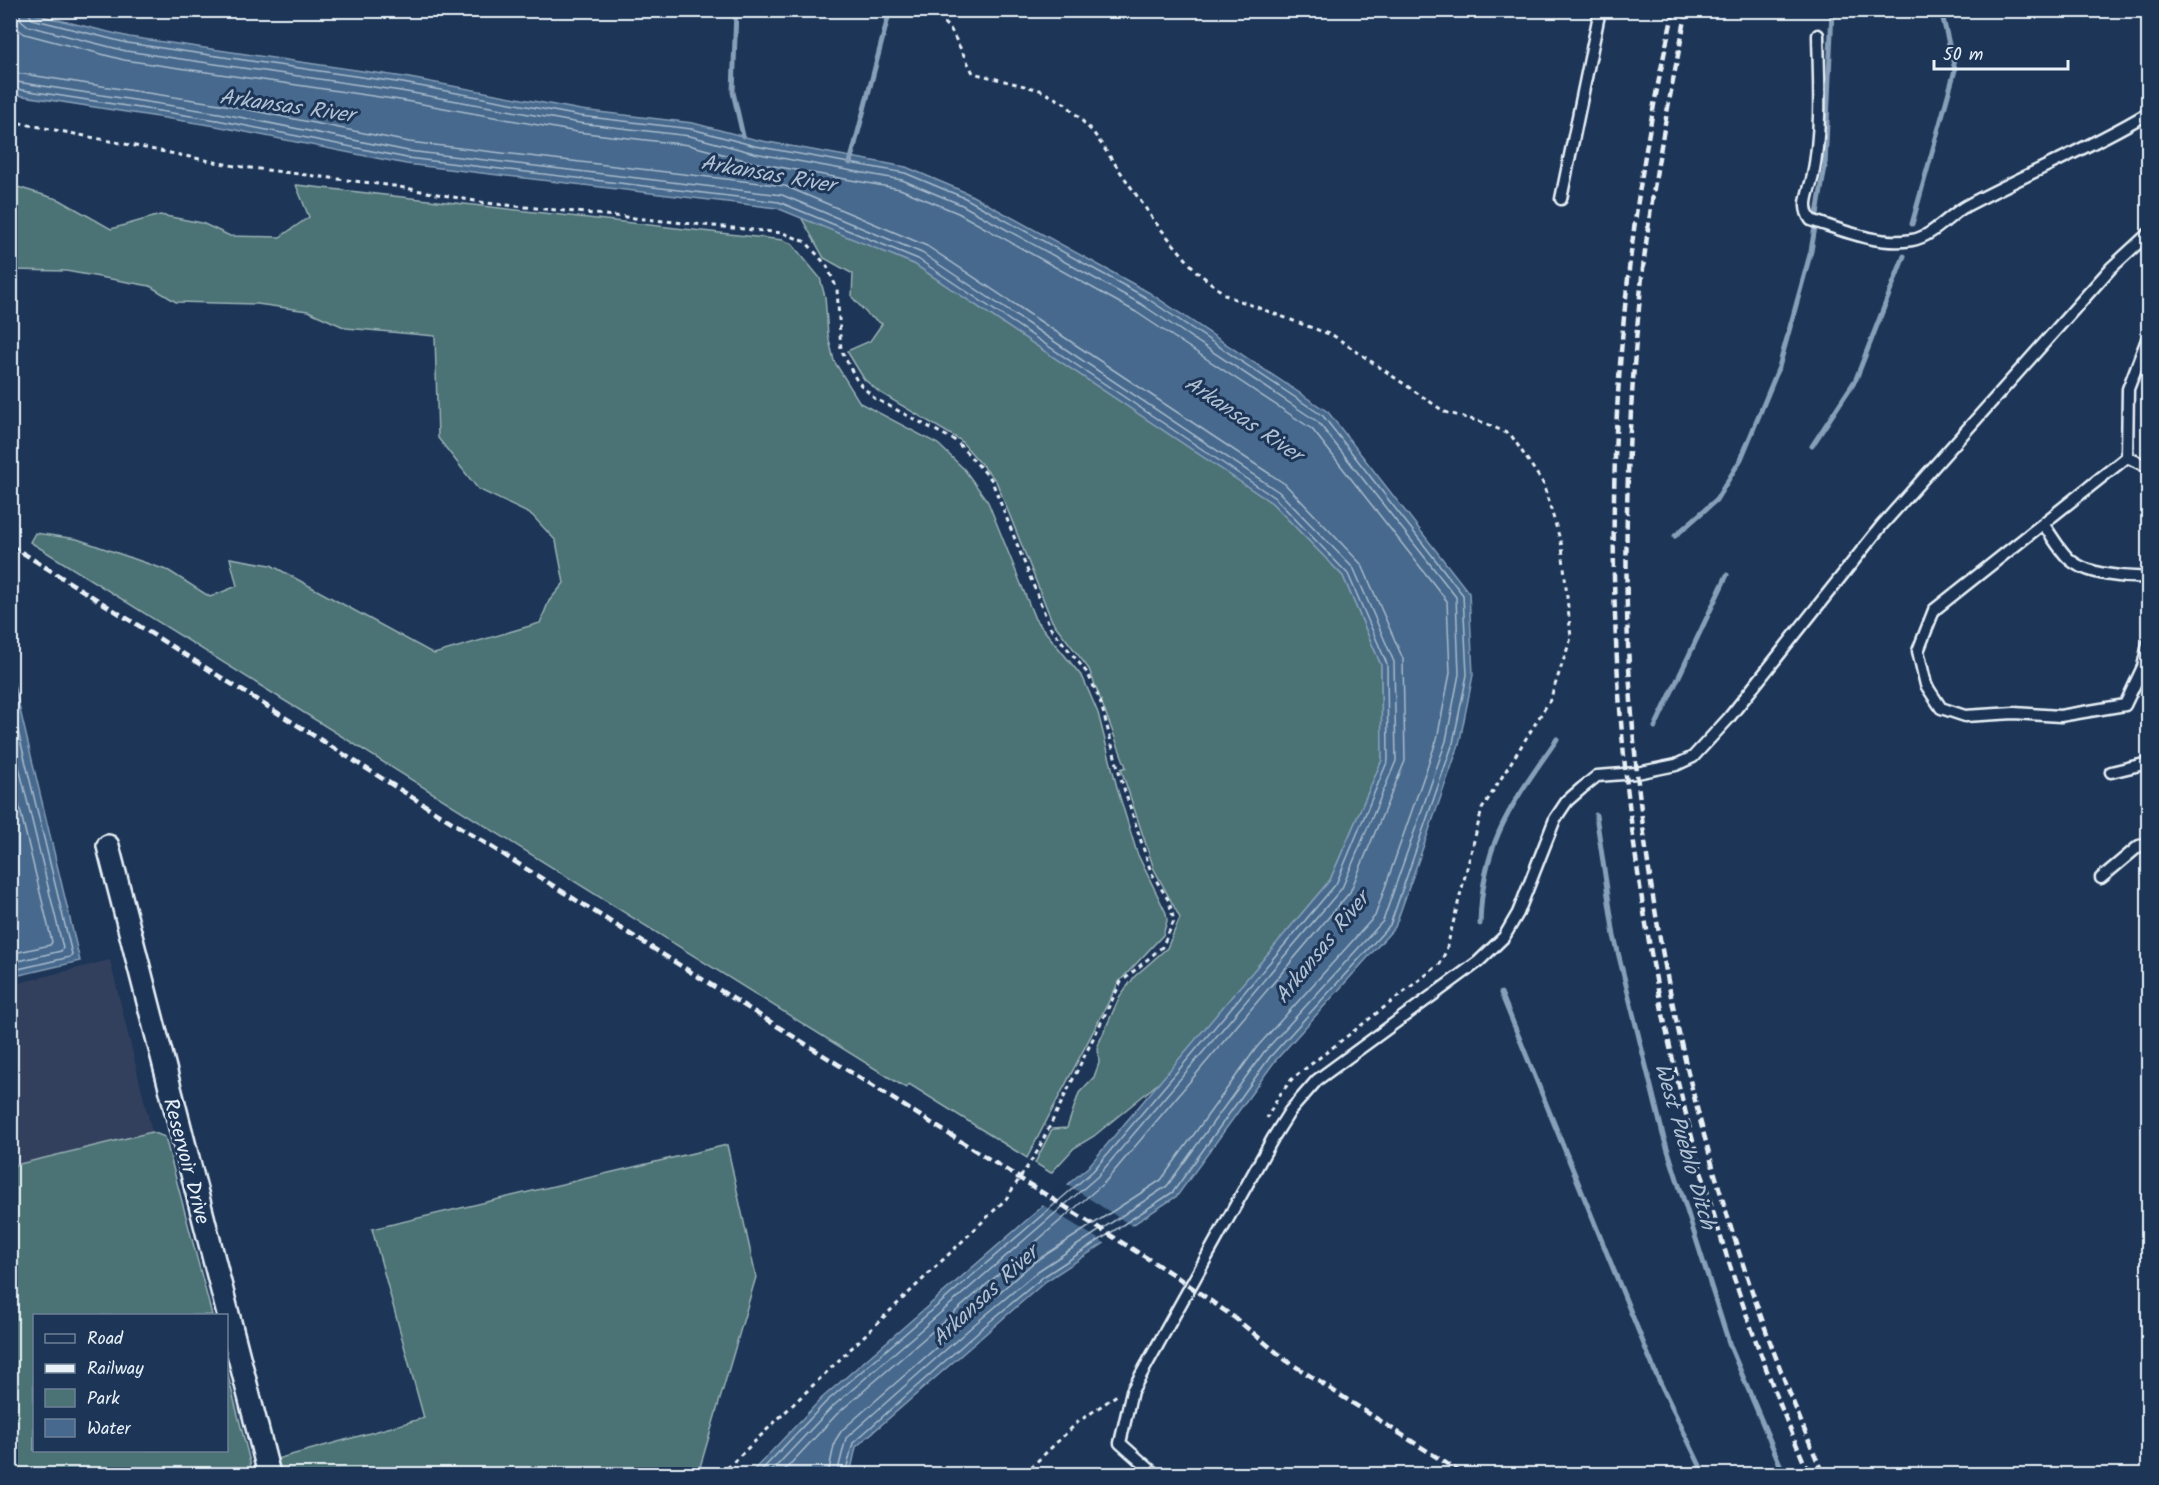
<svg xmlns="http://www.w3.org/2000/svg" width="2159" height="1485" viewBox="0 0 2159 1485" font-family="Kalam,sans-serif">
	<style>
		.built { fill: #31415d }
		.green { fill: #4b7275; stroke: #9ab2b6; stroke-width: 1.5 }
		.water { fill: #47698d; stroke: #879fb8; stroke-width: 1.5 }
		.pier { fill: #1d3557 }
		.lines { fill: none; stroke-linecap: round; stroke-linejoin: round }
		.shore { stroke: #a8bbcd; stroke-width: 1.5 }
		.stream { stroke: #879fb8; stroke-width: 5 }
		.lane-casing { stroke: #e8f1f8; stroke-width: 15 }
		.street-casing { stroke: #e8f1f8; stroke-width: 26 }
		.path { stroke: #e8f1f8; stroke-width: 3; stroke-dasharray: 4.5 4.5; stroke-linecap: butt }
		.lane { stroke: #1d3557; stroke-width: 10 }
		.street { stroke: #1d3557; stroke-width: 21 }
		.rail { stroke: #e8f1f8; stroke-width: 4.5; stroke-dasharray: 9 4.5; stroke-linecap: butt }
		.labels { text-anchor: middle; stroke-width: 6; stroke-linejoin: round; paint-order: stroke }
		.street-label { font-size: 21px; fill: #e8f1f8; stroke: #1d3557 }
		.water-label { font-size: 22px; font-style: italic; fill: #b0c1d3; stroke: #1d3557 }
	</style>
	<rect width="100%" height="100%" fill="#1d3557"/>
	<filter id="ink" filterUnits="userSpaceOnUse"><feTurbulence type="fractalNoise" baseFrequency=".0167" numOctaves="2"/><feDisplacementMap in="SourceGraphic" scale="12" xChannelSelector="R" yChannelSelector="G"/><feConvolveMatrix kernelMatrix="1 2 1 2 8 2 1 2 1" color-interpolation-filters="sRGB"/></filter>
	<g filter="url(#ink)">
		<path class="built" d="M110 960 152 1132 11 1166V985Z"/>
		<path class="green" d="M11 185 60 200 111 229 160 215 202 223 230 236 280 237 309 217 296 185 783 240 792 244 820 278 825 297 828 335 834 361 860 403 938 444 964 469 988 502 1035 619 1083 678 1098 713 1118 791 1137 853 1166 913 1167 921 1163 935 1119 982 1027 1158 909 1084 906 1088 30 542 35 533 77 539 169 571 210 597 237 586 230 558 271 565 434 654 540 623 549 601 564 583 556 541 532 515 478 489 438 438 435 336 346 328 308 311 257 304 176 302 150 286 66 271 11 270Z
			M801 217 914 264 1272 503 1343 576 1381 665 1382 760 1330 880 1161 1081 1094 1136 1074 1148 1051 1173 1035 1163 1052 1129 1067 1128 1079 1093 1094 1077 1099 1063 1098 1045 1120 996 1135 976 1167 948 1180 918 1154 869 1121 769 1126 767 1089 669 1052 621 996 481 960 440 879 392 864 379 847 351 870 341 882 324 868 315 852 297 853 274 824 258Z
			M152 1132 165 1137 212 1315 34 1316V1450H226L227 1372 253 1474H11V1166Z
			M727 1145 756 1277 698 1474H277L273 1460 424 1418 372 1229Z"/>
		<path class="water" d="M10 11H22L129 37 404 77 581 110 693 123 757 140 906 167 967 193 1148 292 1328 412 1469 593 1473 675 1459 745 1395 927 1275 1061 1177 1196 1046 1281 856 1447 850 1474H750L822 1398 1088 1167 1330 880 1382 760 1381 665 1343 576 1272 503 914 264 777 208 406 164 216 126 11 94Z
			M11 672 80 961 11 977H10Z"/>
		<path class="pier" d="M1065 1183 1135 1228 1108 1245 1041 1204Z"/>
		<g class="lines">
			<path class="shore" d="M19 10 21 20 28 26 126 51 401 91 579 123 690 136 754 153 902 180 962 205 1141 304 1318 422 1456 597 1459 674 1446 741 1383 921 1264 1052 1167 1186 1038 1271 976 1323 846 1438 837 1474
				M27 10 32 19 127 43 403 83 580 116 692 129 755 146 905 173 965 198 1145 297 1323 416 1463 595 1467 675 1453 743 1390 925 1270 1057 1173 1192 1043 1277 981 1329 853 1443 845 1474
				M10 16 15 27 25 34 124 60 400 100 577 132 689 145 752 162 900 189 958 213 1136 312 1312 429 1447 601 1450 673 1437 739 1375 916 1257 1047 1161 1180 1033 1263 842 1430 835 1441 828 1474
				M10 72 220 104 409 142 785 186 927 246 1285 484 1362 565 1403 659 1405 761 1350 892 1105 1182 837 1414 781 1474
				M10 81 219 113 408 151 782 195 922 253 1279 492 1354 569 1394 662 1396 761 1342 888 1098 1176 831 1408 769 1474
				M10 88 217 120 407 158 779 202 918 259 1275 498 1348 574 1387 664 1388 760 1336 884 1093 1171 826 1402 758 1474
				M10 698 72 954 70 957 10 971
				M10 730 63 948 61 951 10 963
				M10 768 52 942 50 945 10 954"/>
			<path class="stream" d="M736 10 733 92 743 136
				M850 163 890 10
				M1912 224 1955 70 1941 10
				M1812 446 1856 379 1904 256
				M1675 536 1716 500 1741 459 1779 367 1811 251 1825 166 1832 10
				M1655 727 1727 575
				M1596 815 1614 936 1663 1135 1730 1346 1784 1474
				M1480 924C1482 841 1512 804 1557 739
				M1501 993 1656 1374 1704 1474"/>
			<g class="lane-casing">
				<path id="lane" d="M1818 35C1819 81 1822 129 1813 175 1810 191 1800 205 1811 220 1842 230 1878 246 1912 240 1932 237 1948 216 1966 206 2026 174 2090 148 2148 113
					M1561 199 1600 10
					M2148 337 2128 389 2127 457 1934 610 1918 651 1926 685 1941 708 1965 716 2014 713 2060 716 2125 705 2143 667 2148 644
					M2127 457 2148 467
					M2043 524C2051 534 2058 548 2068 558 2085 575 2126 578 2148 577
					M2111 772 2148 763
					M2101 878 2139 846 2148 844
					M1155 1474 1120 1443 1132 1391 1273 1138 1290 1111 1317 1080 1478 962 1504 937 1518 913 1555 819 1567 801 1582 788 1597 776 1637 773 1676 765 1693 757 1728 719 1882 525 2111 268 2148 234"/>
			</g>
			<g class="street-casing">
				<path id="street" d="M108 846 269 1474"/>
			</g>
			<path class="path" d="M931 10 951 30 973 73 1040 90 1066 104 1093 132 1155 222 1196 271 1227 296 1334 336 1445 412 1485 423 1511 435 1543 483 1562 546 1571 638 1550 700 1482 809 1446 951 1440 964 1292 1079 1278 1097 1267 1118
				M10 121 235 166 394 186 486 203 783 233 806 242 827 266 837 289 841 350 857 381 874 398 956 441 991 479 1050 627 1088 674 1100 700 1121 779 1151 872 1169 901 1174 921 1162 947 1121 982 1037 1152 1006 1199 721 1474
				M1024 1474 1078 1422 1117 1395"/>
			<use href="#lane" class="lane"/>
			<use href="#street" class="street"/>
			<path class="rail" d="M1674 10C1560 500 1609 1014 1809 1474
				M1687 10C1669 99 1652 187 1642 277 1625 441 1620 608 1637 773 1661 1015 1727 1252 1823 1474
				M10 545 1177 1277 1235 1318 1287 1361 1463 1474"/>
		</g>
	</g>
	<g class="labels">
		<g class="street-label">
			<text transform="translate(187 1161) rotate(75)" y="7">Reservoir Drive</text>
		</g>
		<g class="water-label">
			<text transform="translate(287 105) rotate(8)" y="8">Arkansas River</text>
			<text transform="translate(768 173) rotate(10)" y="8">Arkansas River</text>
			<text transform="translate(1244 418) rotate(34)" y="8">Arkansas River</text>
			<text transform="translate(1321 947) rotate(-51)" y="8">Arkansas River</text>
			<text transform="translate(1686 1146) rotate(74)" y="8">West Pueblo Ditch</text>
			<text transform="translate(984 1295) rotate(-43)" y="8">Arkansas River</text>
		</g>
	</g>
	<rect width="2159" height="1485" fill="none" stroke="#1d3557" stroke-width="36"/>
	<rect x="18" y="18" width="2123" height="1449" fill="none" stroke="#e8f1f8" stroke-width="2" filter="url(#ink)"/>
	<rect x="33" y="1314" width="195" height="138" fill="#1d3557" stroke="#6e8097" stroke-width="1.5"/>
	<rect x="45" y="1334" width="30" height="9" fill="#1d3557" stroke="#6e8097" stroke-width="1.5"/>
	<text x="87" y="1344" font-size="18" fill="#e8f1f8">Road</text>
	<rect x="45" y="1364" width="30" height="9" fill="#e8f1f8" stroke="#6e8097" stroke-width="1.5"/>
	<text x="87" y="1374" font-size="18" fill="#e8f1f8">Railway</text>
	<rect x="45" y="1389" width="30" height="18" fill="#4b7275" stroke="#6e8097" stroke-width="1.5"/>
	<text x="87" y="1404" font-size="18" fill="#e8f1f8">Park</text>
	<rect x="45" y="1419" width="30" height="18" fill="#47698d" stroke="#6e8097" stroke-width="1.5"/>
	<text x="87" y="1434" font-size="18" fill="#e8f1f8">Water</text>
	<path d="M1934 60v9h134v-9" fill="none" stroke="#e8f1f8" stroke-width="3"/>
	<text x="1943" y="60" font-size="18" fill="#e8f1f8" stroke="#1d3557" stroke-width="4.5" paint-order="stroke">50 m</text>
</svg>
